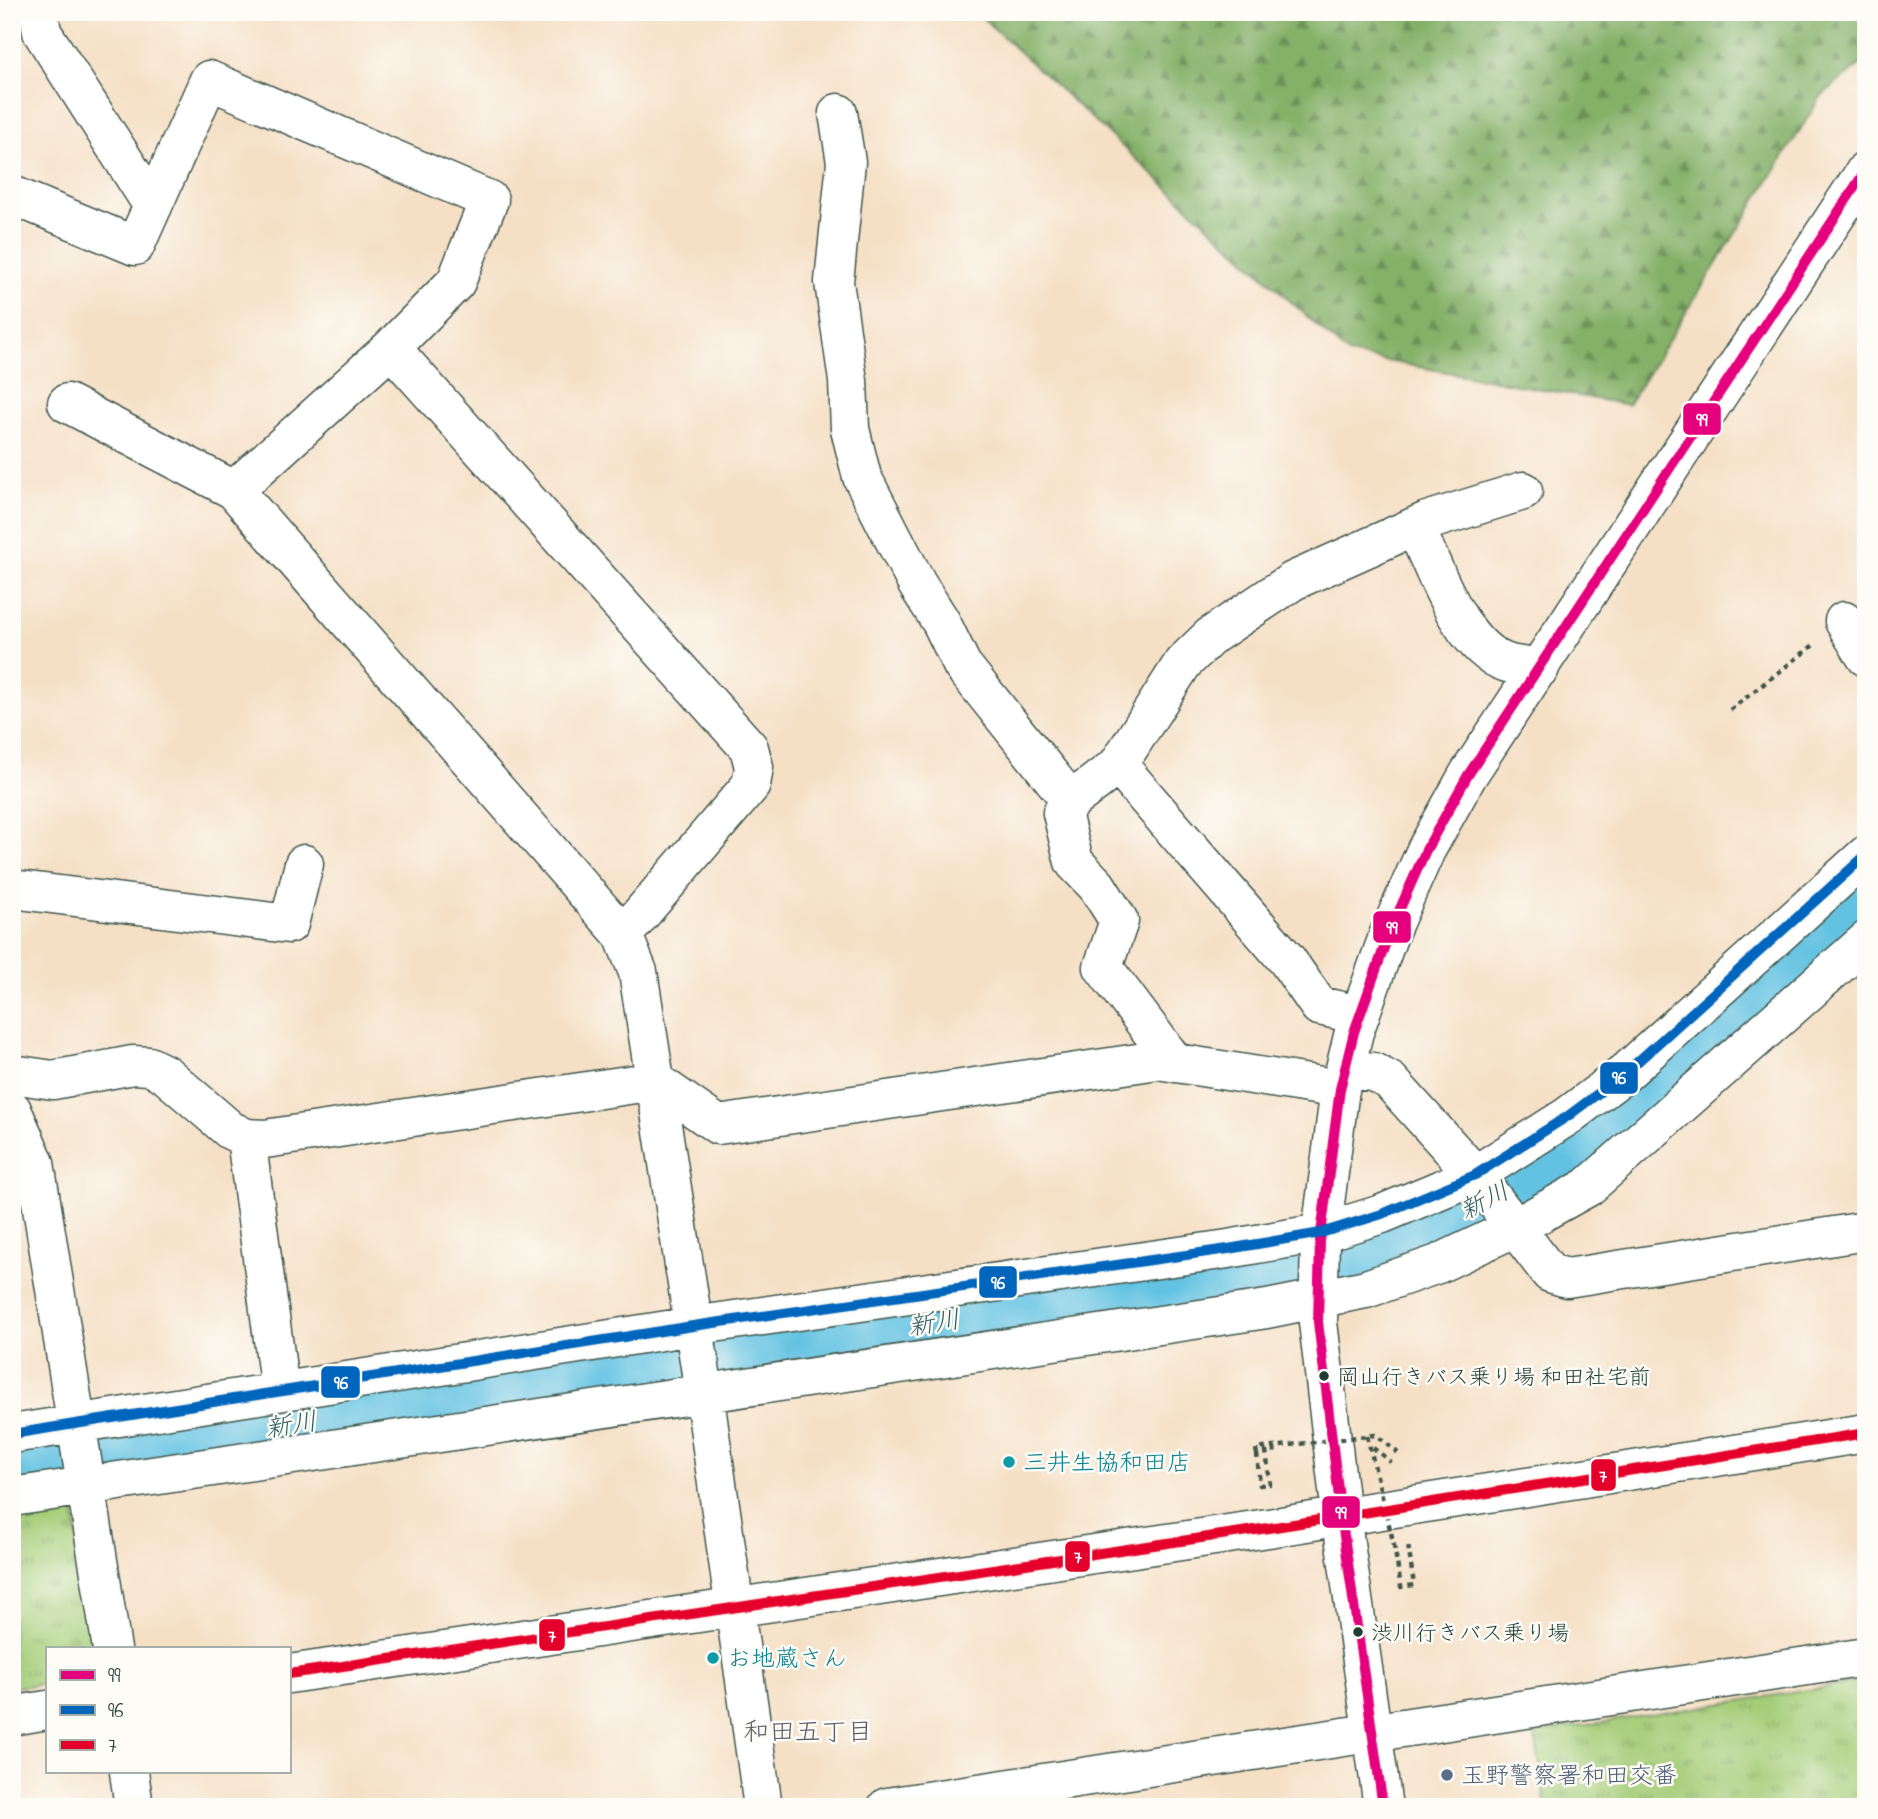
<svg xmlns="http://www.w3.org/2000/svg" width="1878" height="1819" viewBox="0 0 1878 1819" font-family="'Indie Flower','Klee One',sans-serif">
	<style>
		.grass { fill: url(#grass-tufts); stroke: #628556; stroke-width: 2 }
		.forest { fill: url(#forest-firs); stroke: #52764e; stroke-width: 2 }
		.lines { fill: none; stroke-linecap: round; stroke-linejoin: round }
		.river { stroke: #64c2e2; stroke-width: 66 }
		.street-casing { stroke: #3f554a; stroke-width: 41 }
		.secondary-casing { stroke: #3f554a; stroke-width: 41 }
		.highway-casing { stroke: #3f554a; stroke-width: 41 }
		.path { stroke: #3f554a; stroke-width: 4.5; stroke-dasharray: 5 5; stroke-linecap: butt }
		.street { stroke: #fff; stroke-width: 38 }
		.secondary { stroke: #fff; stroke-width: 38 }
		.highway { stroke: #fff; stroke-width: 38 }
		.path-bridge { stroke: #3f554a; stroke-width: 4.5; stroke-dasharray: 5 5; stroke-linecap: butt }
		.bus-1-casing { stroke: #fdfcf7; stroke-width: 16 }
		.bus-2-casing { stroke: #fdfcf7; stroke-width: 16 }
		.bus-3-casing { stroke: #fdfcf7; stroke-width: 16 }
		.bus-1 { stroke: #e5007d; stroke-width: 10 }
		.bus-2 { stroke: #0065bd; stroke-width: 10 }
		.bus-3 { stroke: #e4002b; stroke-width: 10 }
		.bus-dot { fill: #1f3d34; stroke: #fdfcf7; stroke-width: 2.5 }
		.culture-dot { fill: #0f9aa8; stroke: #fdfcf7; stroke-width: 2.5 }
		.service-dot { fill: #5c6f8a; stroke: #fdfcf7; stroke-width: 2.5 }
		.labels { text-anchor: middle; stroke-width: 5; stroke-linejoin: round; paint-order: stroke }
		.bus-label { font-size: 22px; fill: #1f3d34; stroke: #fdfcf7; text-anchor: start }
		.culture-label { font-size: 24px; fill: #0d838f; stroke: #fdfcf7; text-anchor: start }
		.service-label { font-size: 24px; fill: #4e5e75; stroke: #fdfcf7; text-anchor: start }
		.water-label { font-size: 26px; font-style: italic; fill: #305e60; stroke: #fdfcf7 }
		.neighbourhood-label { font-size: 26px; fill: #625e68; stroke: #fdfcf7 }
		.line-badge { stroke: #fdfcf7; stroke-width: 2.5 }
		.badge-label { font-size: 19px; text-anchor: middle; font-weight: bold; fill: #fff }
	</style>
	<defs>
		<pattern id="grass-tufts" width="24" height="20" patternUnits="userSpaceOnUse" patternTransform="scale(1.75)"><rect width="24" height="20" fill="#a5cd78"/><path d="M3 7l-1-3M5 7V3M7 7l1-3M15 17l-1-3M17 17v-4M19 17l1-3" fill="none" stroke="#86a863"/></pattern>
		<pattern id="forest-firs" width="22" height="20" patternUnits="userSpaceOnUse" patternTransform="scale(1.75)"><rect width="22" height="20" fill="#84b068"/><path d="M5 1l3.5 6h-7zM16 11l3.5 6h-7z" fill="#6b9056"/></pattern>
	</defs>
	<rect width="100%" height="100%" fill="#fdfcf7"/>
	<filter id="ink" filterUnits="userSpaceOnUse"><feTurbulence type="fractalNoise" baseFrequency=".0143" numOctaves="2"/><feDisplacementMap in="SourceGraphic" scale="14" xChannelSelector="R" yChannelSelector="G"/><feConvolveMatrix kernelMatrix="1 2 1 2 8 2 1 2 1" color-interpolation-filters="sRGB"/></filter>
	<filter id="wash" filterUnits="userSpaceOnUse"><feTurbulence type="fractalNoise" baseFrequency=".00686" numOctaves="4" result="noise"/><feDisplacementMap in="SourceGraphic" scale="28" xChannelSelector="R" yChannelSelector="G"/><feGaussianBlur stdDeviation="1.57" result="paint"/><feColorMatrix in="noise" values="0 0 0 0 0 0 0 0 0 0 0 0 0 0 0 0 0 1.4 0 .05"/><feComposite in="paint" operator="in"/></filter>
	<g filter="url(#wash)">
		<rect width="100%" height="100%" fill="#f5e0c6"/>
		<path class="grass" d="M74 1509 93 1649H47V1683L12 1688V1517Z
			M1866 1681V1807H1546L1535 1733Z"/>
		<path class="forest" d="M976 12H1866V60L1822 95 1628 405 1348 354Z"/>
		<g class="lines">
			<path class="river" d="M12 1467 683 1360 740 1355 1276 1271 1352 1256 1479 1205 1561 1161 1596 1138 1866 893"/>
		</g>
	</g>
	<g filter="url(#ink)">
		<g class="lines">
			<g class="street-casing">
				<path id="street" d="M39 12 42 32 153 206
					M838 113 846 162 834 282 848 381 850 429 862 477 917 584 941 622 962 665 1071 801
					M12 195 135 246 209 80 489 200 456 282 391 348 234 490 67 403
					M391 348 749 748 754 767 751 785 623 935
					M234 490 623 935 638 972 704 1392 763 1807
					M1415 527C1435 568 1460 648 1507 663 1517 666 1529 667 1540 668
					M1844 621 1866 657
					M1118 765 1287 960 1319 1006 1360 1015
					M12 889 289 924 304 864
					M1175 1063 1103 967 1119 921 1097 886 1074 862 1062 813 1071 801 1118 765 1183 663 1211 636 1293 581 1427 521 1523 491
					M1346 1069 1373 1072 1390 1081 1475 1175 1550 1273 1567 1278 1866 1231
					M12 1074 53 1080 133 1065 149 1066 165 1074 230 1130 246 1138 265 1139 655 1081 718 1125 1158 1060 1340 1089
					M12 1110 35 1163 112 1649
					M246 1138 280 1391
					M12 1434 693 1326 1228 1249 1321 1233 1382 1214 1475 1175 1568 1116 1624 1074 1866 855
					M12 1497 1267 1309 1366 1289 1438 1264 1516 1227 1588 1187 1866 941
					M129 1772 134 1807
					M887 1807 1866 1657"/>
			</g>
			<g class="secondary-casing">
				<path id="secondary" d="M289 1674 1275 1527 1866 1433
					M12 1716 47 1710"/>
			</g>
			<g class="highway-casing">
				<path id="highway" d="M1383 1807 1341 1515 1318 1322 1320 1241 1340 1089 1354 1032 1390 931 1426 850 1468 775 1866 170"/>
			</g>
			<path class="path" d="M1730 710 1815 644
				M1379 1438 1398 1453
				M1373 1448 1391 1462
				M1257 1454 1260 1485 1270 1484 1266 1451 1280 1450
				M1394 1545 1401 1587 1414 1585 1408 1545"/>
			<use href="#street" class="street"/>
			<use href="#secondary" class="secondary"/>
			<use href="#highway" class="highway"/>
			<path class="path-bridge" d="M1367 1436 1394 1545
				M1257 1454 1256 1449 1375 1435 1379 1438"/>
			<g class="bus-1-casing">
				<path id="bus-1" d="M1383 1807 1341 1515 1318 1322 1320 1241 1340 1089 1354 1032 1390 931 1426 850 1468 775 1866 170"/>
			</g>
			<g class="bus-2-casing">
				<path id="bus-2" d="M12 1434 693 1326 1228 1249 1321 1233 1382 1214 1475 1175 1568 1116 1624 1074 1866 855"/>
			</g>
			<g class="bus-3-casing">
				<path id="bus-3" d="M289 1674 1275 1527 1866 1433"/>
			</g>
			<use href="#bus-1" class="bus-1"/>
			<use href="#bus-2" class="bus-2"/>
			<use href="#bus-3" class="bus-3"/>
		</g>
	</g>
	<g class="bus-dot">
		<circle cx="1324" cy="1376" r="6"/>
		<circle cx="1358" cy="1632" r="6"/>
	</g>
	<g class="culture-dot">
		<circle cx="1009" cy="1462" r="7"/>
		<circle cx="713" cy="1658" r="7"/>
	</g>
	<circle class="service-dot" cx="1447" cy="1775" r="7"/>
	<g class="labels">
		<g class="bus-label">
			<text x="1337" y="1384">岡山行きバス乗り場 和田社宅前</text>
			<text x="1371" y="1640">渋川行きバス乗り場</text>
		</g>
		<g class="culture-label">
			<text x="1023" y="1470">三井生協和田店</text>
			<text x="727" y="1666">お地蔵さん</text>
		</g>
		<g class="service-label">
			<text x="1461" y="1783">玉野警察署和田交番</text>
		</g>
		<g class="water-label">
			<text transform="translate(1484 1200) rotate(-27)" y="9">新川</text>
			<text transform="translate(934 1322) rotate(-9)" y="9">新川</text>
			<text transform="translate(291 1424) rotate(-9)" y="9">新川</text>
		</g>
		<g class="neighbourhood-label">
			<text x="808" y="1740">和田五丁目</text>
		</g>
	</g>
	<g class="line-badge">
		<rect x="1682" y="402" width="40" height="34" rx="7" fill="#e5007d"/>
		<rect x="1372" y="910" width="40" height="34" rx="7" fill="#e5007d"/>
		<rect x="1599" y="1061" width="40" height="34" rx="7" fill="#0065bd"/>
		<rect x="978" y="1265" width="40" height="34" rx="7" fill="#0065bd"/>
		<rect x="320" y="1365" width="41" height="34" rx="7" fill="#0065bd"/>
		<rect x="1590" y="1458" width="27" height="34" rx="7" fill="#e4002b"/>
		<rect x="1321" y="1495" width="40" height="34" rx="7" fill="#e5007d"/>
		<rect x="1064" y="1540" width="27" height="33" rx="7" fill="#e4002b"/>
		<rect x="538" y="1618" width="28" height="34" rx="7" fill="#e4002b"/>
	</g>
	<g class="badge-label">
		<text x="1702" y="426">99</text>
		<text x="1392" y="934">99</text>
		<text x="1619" y="1084">96</text>
		<text x="998" y="1289">96</text>
		<text x="341" y="1389">96</text>
		<text x="1603" y="1482">7</text>
		<text x="1341" y="1519">99</text>
		<text x="1078" y="1563">7</text>
		<text x="552" y="1642">7</text>
	</g>
	<rect width="1878" height="1819" fill="none" stroke="#fdfcf7" stroke-width="42"/>
	<rect x="46" y="1647" width="245" height="126" fill="#fdfcf7" stroke="#a4b0a9" stroke-width="2"/>
	<rect x="60" y="1670" width="35" height="10" fill="#e5007d" stroke="#a4b0a9" stroke-width="2"/>
	<text x="108" y="1682" font-size="21" fill="#1f3d34">99</text>
	<rect x="60" y="1705" width="35" height="10" fill="#0065bd" stroke="#a4b0a9" stroke-width="2"/>
	<text x="108" y="1717" font-size="21" fill="#1f3d34">96</text>
	<rect x="60" y="1740" width="35" height="10" fill="#e4002b" stroke="#a4b0a9" stroke-width="2"/>
	<text x="108" y="1752" font-size="21" fill="#1f3d34">7</text>
</svg>
